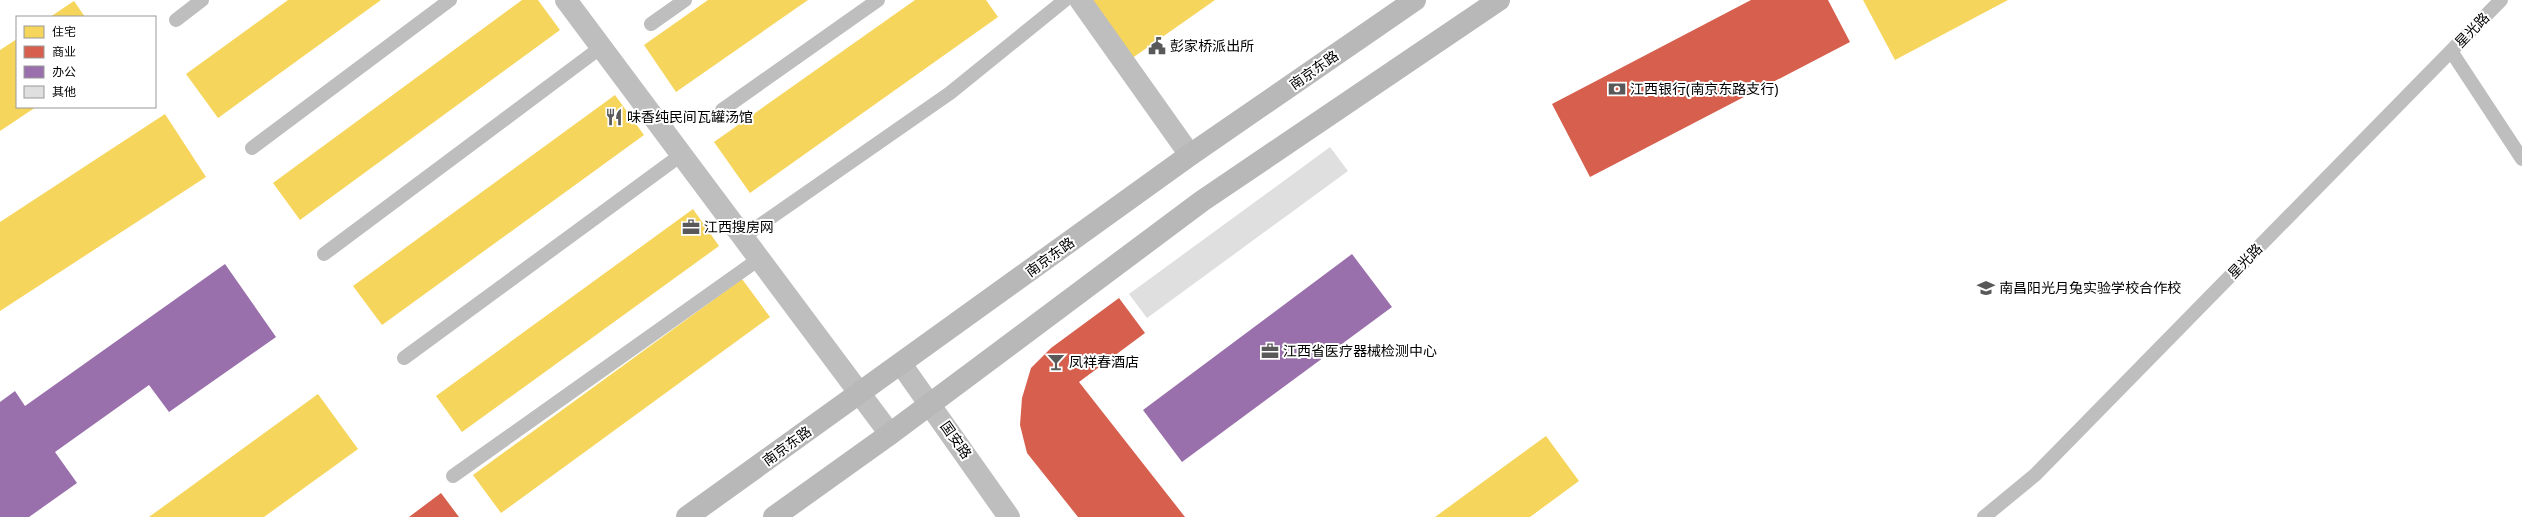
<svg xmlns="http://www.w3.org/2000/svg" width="2522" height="517" viewBox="0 0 2522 517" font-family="'Noto Sans','Noto Sans SC',sans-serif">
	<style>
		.homes { fill: #f6d55c }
		.shops { fill: #d6604d }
		.offices { fill: #9970ab }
		.building { fill: #dfdfdf }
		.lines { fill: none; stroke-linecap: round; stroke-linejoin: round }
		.service { stroke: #bebebe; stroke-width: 14 }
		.minor { stroke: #bebebe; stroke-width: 22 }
		.tertiary { stroke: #bebebe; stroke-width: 22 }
		.secondary { stroke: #b8b8b8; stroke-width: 22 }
		.labels { text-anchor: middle; stroke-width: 4; stroke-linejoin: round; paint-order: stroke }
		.street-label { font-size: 14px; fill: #000; stroke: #fff }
		.poi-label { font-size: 14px; fill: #000; stroke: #fff; text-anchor: start }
	</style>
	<rect width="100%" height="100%" fill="#fff"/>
	<path class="homes" d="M288 0H381L218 118 186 74Z
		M522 0H538L560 30 300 220 273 183Z
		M708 0H808L676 92 644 45Z
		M915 0H986L998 17 750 193 714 142Z
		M1090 0H1215L1131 59Z
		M1863 0H2008L1895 60Z
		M74 1 85 17H50Z
		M17 39V107H36L0 131V50Z
		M615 95 644 135 382 325 353 286Z
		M165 114 206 177 0 311V222Z
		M693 209 719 246 462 432 436 396Z
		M742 279 770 317 501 513 473 475Z
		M318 394 358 449 264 517H149Z
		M1546 436 1579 481 1530 517H1435Z"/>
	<path class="shops" d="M1751 0H1828L1850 42 1590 177 1552 104Z
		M1119 298 1145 333 1079 382 1185 517H1078L1027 453 1020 425 1022 398 1031 368 1051 348Z
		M441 493 459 517H409Z"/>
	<path class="offices" d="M1352 254 1392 307 1182 462 1143 410Z
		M225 264 276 337 169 412 149 385 55 452 77 483 29 517H0V402L15 391 25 406Z"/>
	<path class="building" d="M1330 147 1348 171 1147 318 1129 294Z"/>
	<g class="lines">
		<path class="service" d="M176 20 202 0
			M651 24 685 0
			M2451 51 2522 159
			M722 110 878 0
			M252 148 450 0
			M743 237 950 93 1065 0
			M324 254 600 48
			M404 358 681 155
			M453 476 759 259
			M1984 517 2035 475 2501 0"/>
		<path class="minor" d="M566 0 890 434
			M1080 0 1190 155"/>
		<path class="tertiary" d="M901 364 1009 517"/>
		<path class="secondary" d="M687 517 1190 155 1415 0
			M774 517 890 434 1202 201 1499 0"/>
	</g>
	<defs>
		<g id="civic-bare" transform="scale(1.38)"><path d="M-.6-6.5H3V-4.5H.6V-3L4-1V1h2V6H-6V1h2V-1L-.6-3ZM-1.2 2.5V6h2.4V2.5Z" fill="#595959" stroke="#fff" stroke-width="2.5" paint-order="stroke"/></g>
		<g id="bank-bare" transform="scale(1.38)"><path d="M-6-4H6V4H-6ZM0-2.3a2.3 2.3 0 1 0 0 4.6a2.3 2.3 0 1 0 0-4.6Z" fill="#595959" stroke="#fff" stroke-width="2.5" paint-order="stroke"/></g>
		<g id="restaurant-bare" transform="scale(1.38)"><path d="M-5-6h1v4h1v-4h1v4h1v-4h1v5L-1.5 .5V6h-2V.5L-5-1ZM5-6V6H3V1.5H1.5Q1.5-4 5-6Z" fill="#595959" stroke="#fff" stroke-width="2.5" paint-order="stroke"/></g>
		<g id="office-bare" transform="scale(1.38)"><path d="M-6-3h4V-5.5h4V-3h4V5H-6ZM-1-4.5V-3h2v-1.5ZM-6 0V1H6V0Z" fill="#595959" stroke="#fff" stroke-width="2.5" paint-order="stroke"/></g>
		<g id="school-bare" transform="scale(1.38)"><path d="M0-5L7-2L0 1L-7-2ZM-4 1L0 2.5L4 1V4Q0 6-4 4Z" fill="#595959" stroke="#fff" stroke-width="2.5" paint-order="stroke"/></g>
		<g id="bar-bare" transform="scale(1.38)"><path d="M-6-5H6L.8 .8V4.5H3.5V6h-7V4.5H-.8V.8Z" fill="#595959" stroke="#fff" stroke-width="2.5" paint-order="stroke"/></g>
	</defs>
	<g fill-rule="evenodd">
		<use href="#civic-bare" x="1157" y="46"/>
		<use href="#bank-bare" x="1617" y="89"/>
		<use href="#restaurant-bare" x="614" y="117"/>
		<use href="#office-bare" x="691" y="227"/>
		<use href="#school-bare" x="1986" y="288"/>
		<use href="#office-bare" x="1270" y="351"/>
		<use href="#bar-bare" x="1056" y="362"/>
	</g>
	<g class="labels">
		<g class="street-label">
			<text transform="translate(2472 30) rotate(-46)" y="5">星光路</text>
			<text transform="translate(1314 70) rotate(-35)" y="5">南京东路</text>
			<text transform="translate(1050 257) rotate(-36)" y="5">南京东路</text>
			<text transform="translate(2245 261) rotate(-46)" y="5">星光路</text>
			<text transform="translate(956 440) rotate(55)" y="5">国安路</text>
			<text transform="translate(787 446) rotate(-36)" y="5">南京东路</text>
		</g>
		<g class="poi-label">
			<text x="1170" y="51">彭家桥派出所</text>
			<text x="1630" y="94">江西银行(南京东路支行)</text>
			<text x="627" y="122">味香纯民间瓦罐汤馆</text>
			<text x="704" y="232">江西搜房网</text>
			<text x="1999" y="293">南昌阳光月兔实验学校合作校</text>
			<text x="1283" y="356">江西省医疗器械检测中心</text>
			<text x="1069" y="367">凤祥春酒店</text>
		</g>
	</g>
	<rect x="16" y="16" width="140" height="92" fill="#ffffff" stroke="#999999"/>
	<rect x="24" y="26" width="20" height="12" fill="#f6d55c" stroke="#999999"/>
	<text x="52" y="36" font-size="12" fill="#000000">住宅</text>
	<rect x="24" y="46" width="20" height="12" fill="#d6604d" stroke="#999999"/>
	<text x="52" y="56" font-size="12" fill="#000000">商业</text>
	<rect x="24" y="66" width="20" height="12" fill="#9970ab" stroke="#999999"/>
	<text x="52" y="76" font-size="12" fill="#000000">办公</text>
	<rect x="24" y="86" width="20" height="12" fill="#dfdfdf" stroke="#999999"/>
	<text x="52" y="96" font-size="12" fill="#000000">其他</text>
</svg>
